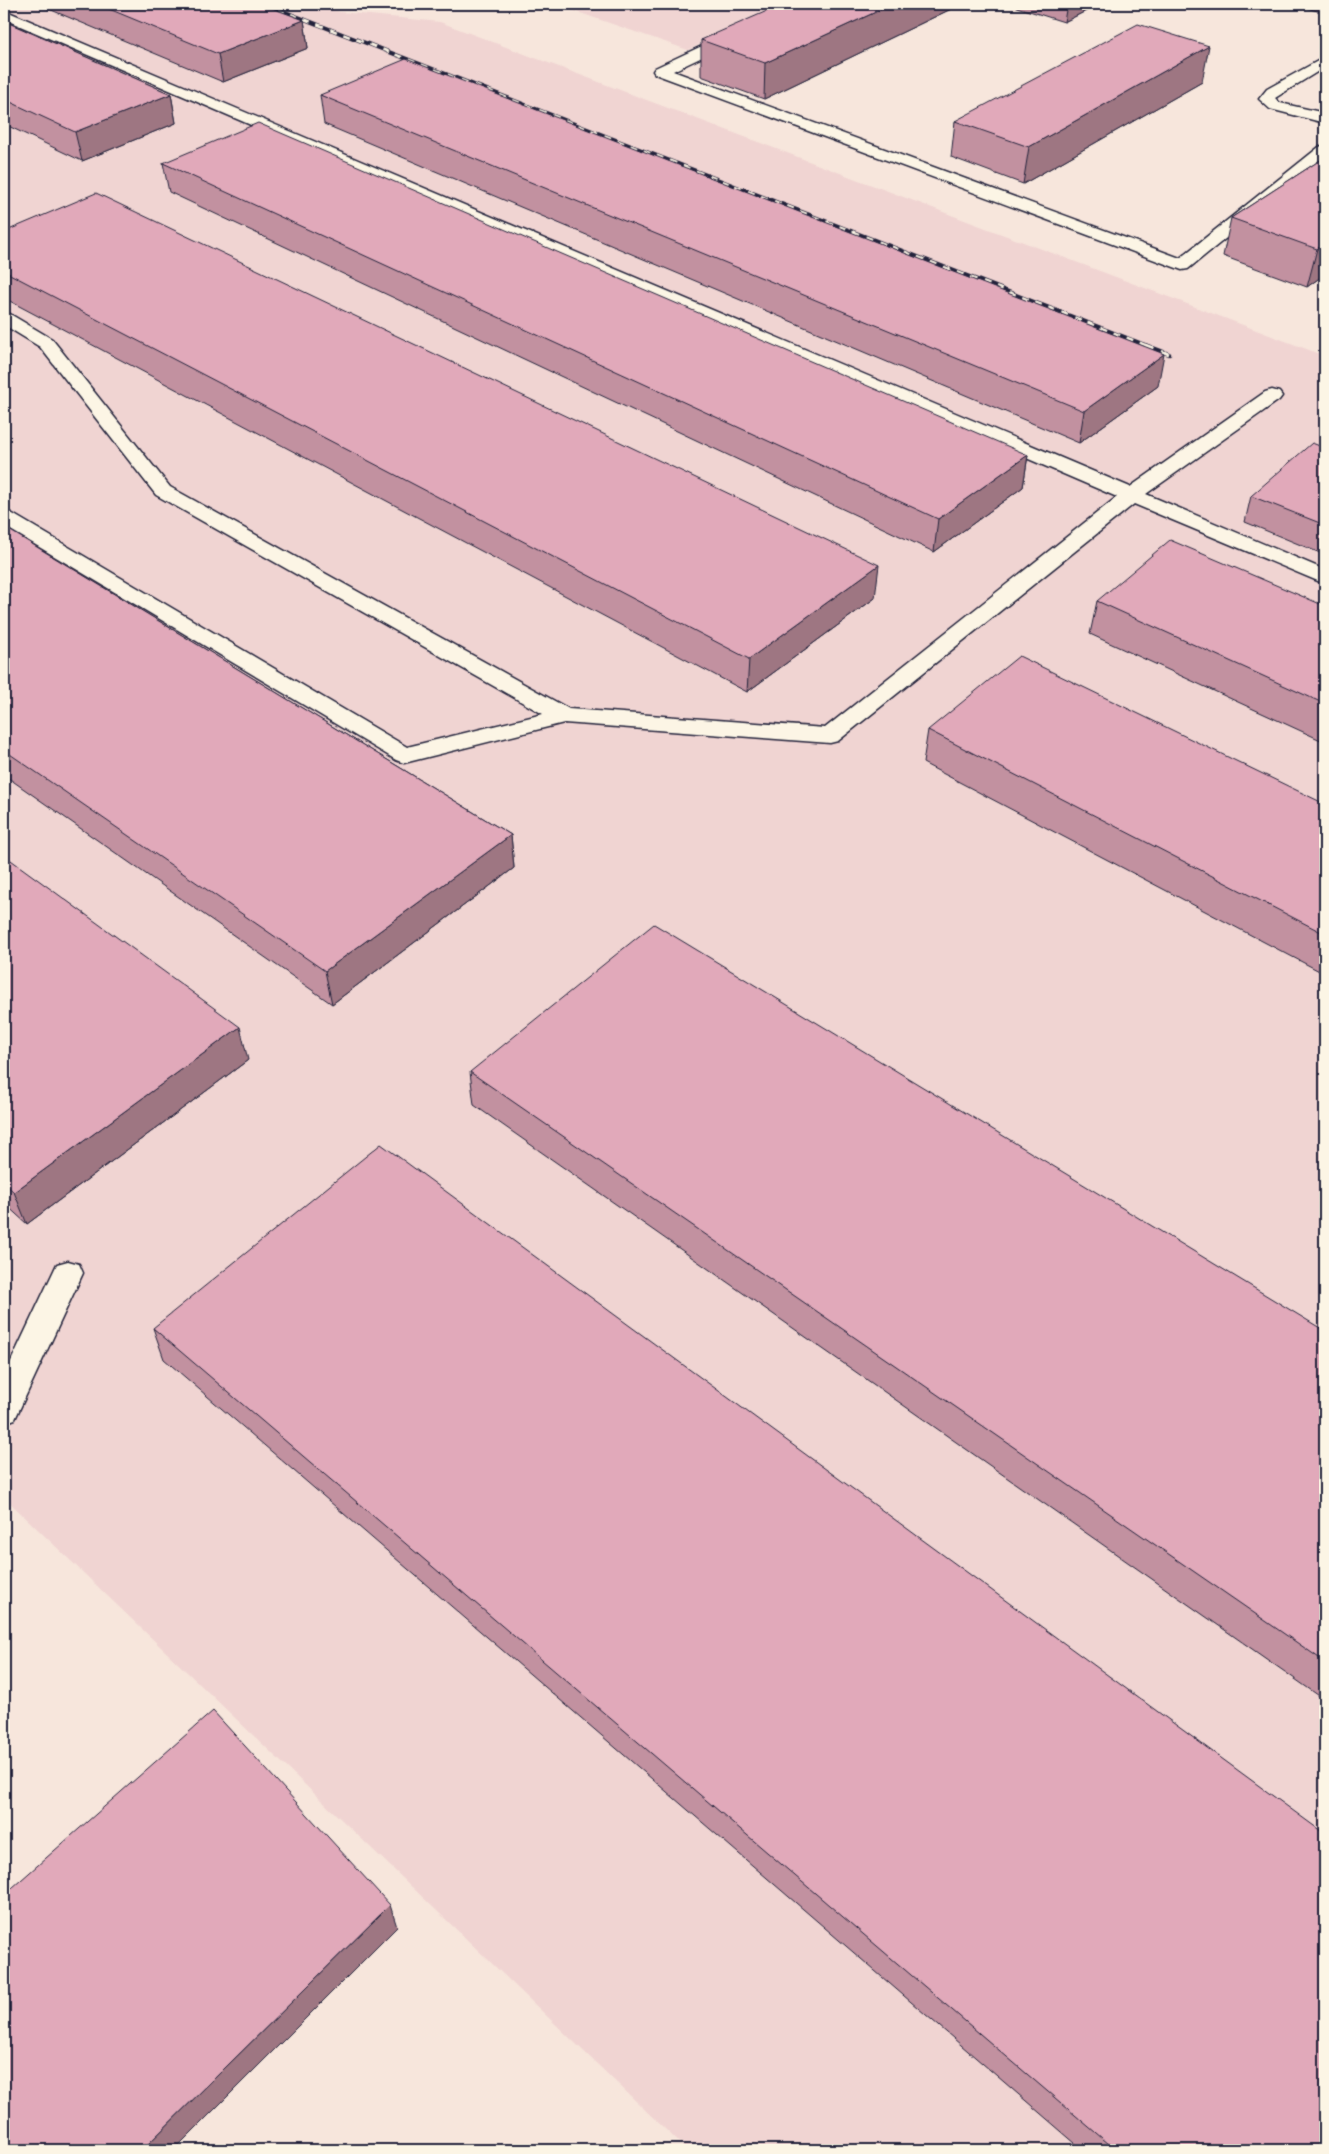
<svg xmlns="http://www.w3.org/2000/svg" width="1329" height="2154" viewBox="0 0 1329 2154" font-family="'Balsamiq Sans',sans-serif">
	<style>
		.built { fill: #f0d4d2 }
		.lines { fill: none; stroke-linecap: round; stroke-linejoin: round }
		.service-casing { stroke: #22223b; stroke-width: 3 }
		.service { fill: #fcf5e5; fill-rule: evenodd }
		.rail-far1-casing { stroke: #22223b; stroke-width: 4 }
		.rail-casing { stroke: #22223b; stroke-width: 4.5 }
		.rail-far1 { stroke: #fcf5e5; stroke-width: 2.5; stroke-dasharray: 7; stroke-linecap: butt }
		.rail { stroke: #fcf5e5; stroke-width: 3; stroke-dasharray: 9; stroke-linecap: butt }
		.wall { fill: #c291a0; stroke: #22223b }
		.shaded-wall { fill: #9e7682; stroke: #22223b }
		.building { fill: #e1a9ba; stroke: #22223b }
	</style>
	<rect width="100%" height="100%" fill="#f7e6dc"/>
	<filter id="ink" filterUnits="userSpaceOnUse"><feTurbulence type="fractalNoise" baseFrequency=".02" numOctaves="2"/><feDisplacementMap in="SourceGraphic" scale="10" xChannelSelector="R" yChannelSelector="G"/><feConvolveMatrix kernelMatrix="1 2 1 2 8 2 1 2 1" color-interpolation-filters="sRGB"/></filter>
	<g filter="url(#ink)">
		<path class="built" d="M4 4H319L340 12 440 22 1325 356V2150H687L4 1497Z
			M554 4H786L688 50Z"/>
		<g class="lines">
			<g class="service-casing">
				<path id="service" d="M791 4H809L807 7 673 71 1180 258 1319 147 1325 145V158L1188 269 1182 270 655 74 653 71 655 68Z
					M4 10 1130 487 1265 392 1272 390 1279 392 1282 396 1279 400 1146 494 1325 570V584L1134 504 838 741 830 743 564 723 404 763 396 760 4 526V511L11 513 407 747 543 714 156 495 40 347 4 325V313L10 314 52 339 170 487 569 709 825 728 1117 497 4 19Z
					M1325 57V67L1275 98 1280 103 1325 113V123L1270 109 1259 99 1267 89Z
					M68 1261 79 1264 83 1273 15 1419 4 1423V1376L57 1264Z"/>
			</g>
			<use href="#service" class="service"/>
			<g class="rail-far1-casing">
				<path id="rail-far1" d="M265 4 1148 346"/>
			</g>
			<g class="rail-casing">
				<path id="rail" d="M1145 345 1169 354"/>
			</g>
			<use href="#rail-far1" class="rail-far1"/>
			<use href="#rail" class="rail"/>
		</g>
		<path class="wall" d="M37 4H261L304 20 308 48 223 82Z
			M1007 4H1100L1064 22Z
			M1291 4H1325V13Z
			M951 9 764 99 701 76V40Z
			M4 21 171 94 176 123 82 161 4 124Z
			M1202 82 1023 184 951 157 955 121Z
			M320 95 1158 386 1079 443 324 124Z
			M1325 157V274L1307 287 1223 256 1231 218Z
			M163 163 1028 455 1023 487 934 552 169 192Z
			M4 232 875 598 747 692 4 298Z
			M1325 448V555L1245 522 1251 496Z
			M4 527 511 835 514 868 332 1004 4 775Z
			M1097 601 1325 606V742L1090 634Z
			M928 730 1325 804V974L923 763Z
			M4 855 248 1060 27 1224 4 1203Z
			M470 1072 1325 1331V1700L474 1105Z
			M153 1328 1325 2150H1083L164 1359Z"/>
		<path class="shaded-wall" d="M893 4H951V9L764 99 765 63Z
			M1067 4H1100L1064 22Z
			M304 20 308 48 223 82 218 54Z
			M1209 46 1202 82 1023 184 1029 147Z
			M171 94 176 123 82 161 75 132Z
			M4 181 7 194 4 195Z
			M1325 243V274L1307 287 1317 249Z
			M1164 354 1158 386 1079 443 1084 411Z
			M1028 455 1023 487 934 552 938 519Z
			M879 565 875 598 747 692 749 659Z
			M511 835 514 868 332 1004 325 971Z
			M240 1027 248 1060 27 1224 14 1192Z
			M390 1905 397 1927 174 2150H142Z"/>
		<path class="building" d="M97 4H261L304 20 218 54Z
			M783 4H893L765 63 701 40Z
			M4 21 171 94 75 132 4 99Z
			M1138 24 1209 46 1029 147 955 121Z
			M406 59 1164 354 1084 411 320 95Z
			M258 123 1028 455 938 519 163 163Z
			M1325 157V243L1317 249 1231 218Z
			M96 193 879 565 749 659 4 271V232Z
			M1312 443 1325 448V525L1251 496Z
			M4 527 511 835 325 971 4 750Z
			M1170 540 1325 606V704L1097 601Z
			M1019 656 1325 804V934L928 730Z
			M4 855 240 1027 14 1192 4 1183Z
			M654 924 1325 1331V1662L470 1072Z
			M381 1144 1325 1834V2150H1116L153 1328Z
			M213 1711 390 1905 142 2150H4V1895Z"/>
	</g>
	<rect width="1329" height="2154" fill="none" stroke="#fcf5e5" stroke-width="20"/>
	<rect x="10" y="10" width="1309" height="2134" fill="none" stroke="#22223b" stroke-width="2" filter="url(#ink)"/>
</svg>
